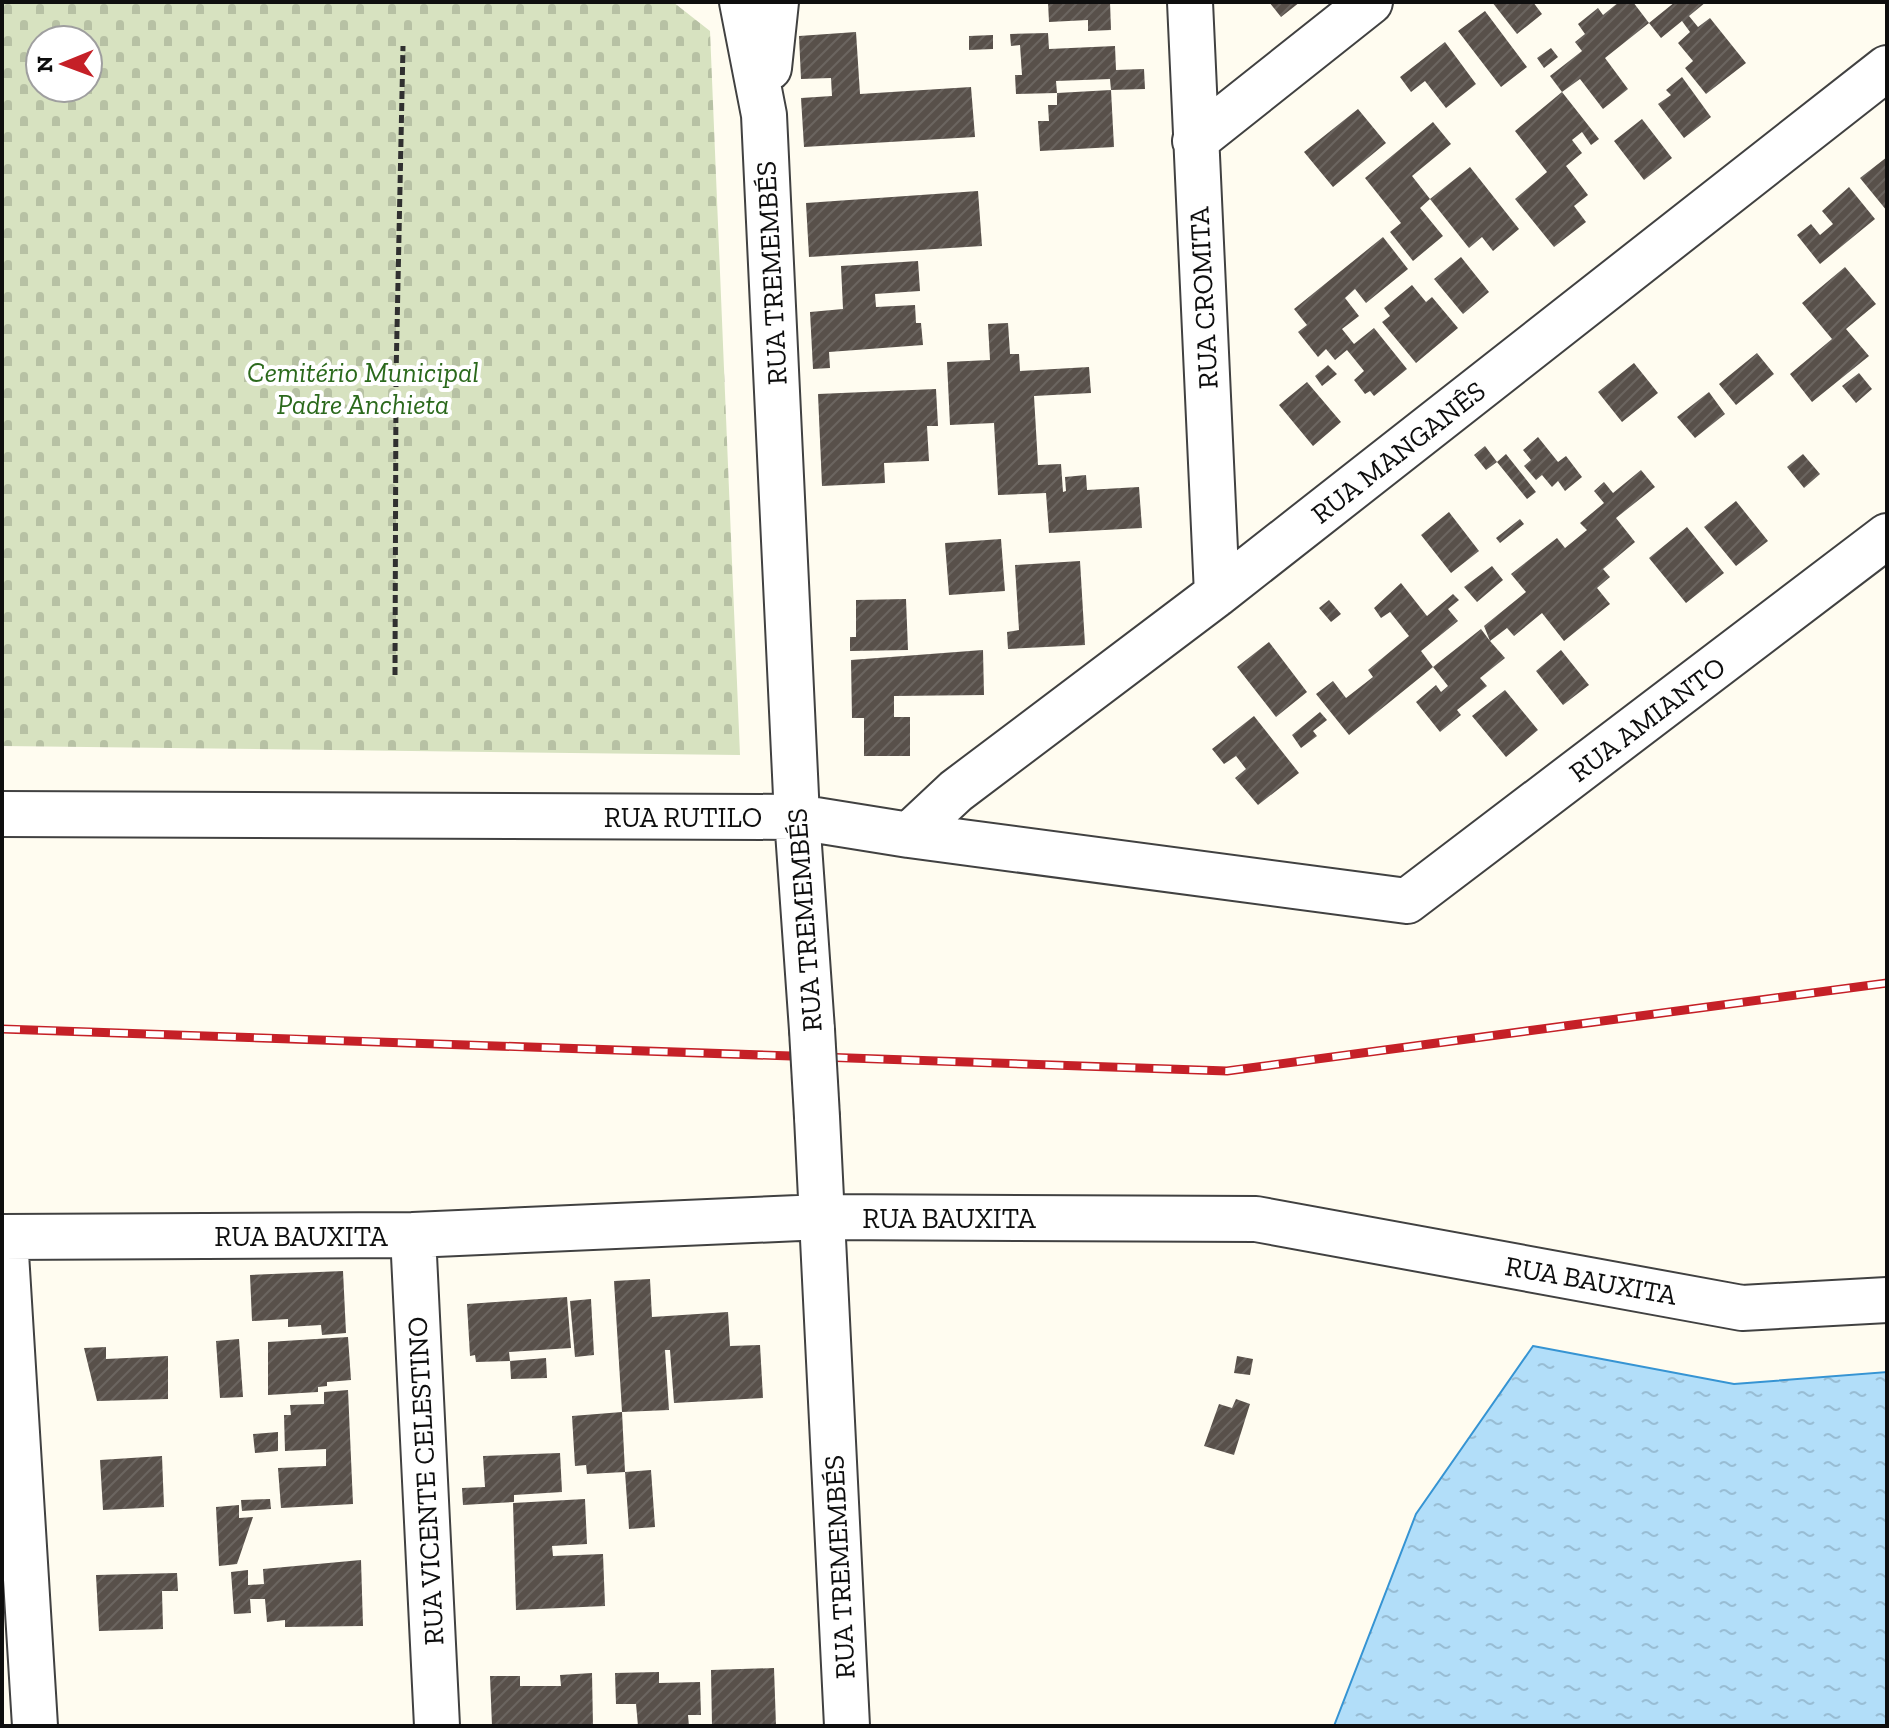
<svg xmlns="http://www.w3.org/2000/svg" width="1889" height="1728" viewBox="0 0 1889 1728" font-family="'Zilla Slab',serif">
	<style>
		.cemetery { fill: url(#cemetery-stones); fill-rule: evenodd }
		.water { fill: url(#water-ripples); stroke: #3694d3; stroke-width: 2 }
		.building { fill: url(#building-hatch) }
		.lines { fill: none; stroke-linecap: round; stroke-linejoin: round }
		.minor-casing { stroke: #414141; stroke-width: 48 }
		.path { stroke: #303030; stroke-width: 5; stroke-dasharray: 8 4; stroke-linecap: butt }
		.minor { stroke: #fff; stroke-width: 44 }
		.rail-casing { stroke: #c52027; stroke-width: 9 }
		.rail { stroke: #fff; stroke-width: 6; stroke-dasharray: 18; stroke-linecap: butt }
		.minor-bridge-casing { stroke: #414141; stroke-width: 48; stroke-linecap: butt }
		.minor-bridge { stroke: #fff; stroke-width: 44 }
		.labels { text-anchor: middle; stroke-width: 8; stroke-linejoin: round; paint-order: stroke }
		.street-label { font-size: 28px; fill: #0e0e0e; stroke: #fff }
		.park-label { font-size: 28px; font-style: italic; fill: #2b691c; stroke: #fff }
	</style>
	<defs>
		<pattern id="cemetery-stones" width="16" height="16" patternUnits="userSpaceOnUse" patternTransform="scale(2)"><rect width="16" height="16" fill="#d7e2c0"/><path d="M2 7V4a2 2 0 0 1 4 0v3zM10 15v-3a2 2 0 0 1 4 0v3z" fill="#b7c1a4"/></pattern>
		<pattern id="water-ripples" width="26" height="14" patternUnits="userSpaceOnUse" patternTransform="scale(2)"><rect width="26" height="14" fill="#b2def9"/><path d="M2 4q2-2 4 0t4 0M15 11q2-2 4 0t4 0" fill="none" stroke="#98bdd4"/></pattern>
		<pattern id="building-hatch" width="6" height="6" patternUnits="userSpaceOnUse" patternTransform="scale(2)"><rect width="6" height="6" fill="#58504a"/><path d="M-1 1l2-2M0 6l6-6M5 7l2-2" fill="none" stroke="#6b6560"/></pattern>
	</defs>
	<rect width="100%" height="100%" fill="#fffcf0"/>
	<path class="cemetery" d="M2 2H673L710 31 740 755 2 746ZM40 40H88V88H40Z"/>
	<path class="water" d="M1533 1346 1734 1384 1887 1372V1726H1334L1416 1514Z"/>
	<path class="building" d="M1048 2H1110L1111 30 1088 31V20L1049 22Z
		M1269 2H1300L1281 17Z
		M1492 2H1533L1542 14 1517 34Z
		M1619 2H1633L1649 23 1605 58 1628 89 1603 109 1580 79 1562 92 1550 76 1582 51 1575 42 1585 34 1578 24 1598 8 1603 15Z
		M1675 2H1706L1689 16 1698 27 1710 18 1746 63 1706 94 1685 68 1693 61 1678 43 1690 32 1682 21 1661 38 1649 23Z
		M1485 11 1527 67 1501 87 1458 31Z
		M856 32 860 94 971 87 975 137 804 147 801 98 832 96 831 78 801 79 799 36Z
		M1048 33 1049 49 1115 46 1116 70 1144 69 1145 89 1111 90 1114 147 1040 151 1038 121H1049L1048 105H1057V93L1111 90 1110 79 1056 81 1057 93 1016 94 1015 75H1022L1020 45 1011 46 1010 34Z
		M993 35V49L969 50V36Z
		M1445 42 1476 84 1446 108 1425 81 1411 92 1400 77Z
		M1551 48 1558 57 1544 68 1537 58Z
		M1682 77 1711 117 1684 138 1658 104 1671 95 1666 90Z
		M1562 92 1599 139 1591 145 1582 132 1572 140 1582 153 1566 166 1588 195 1574 206 1586 222 1554 247 1515 199 1547 172 1515 131Z
		M1358 109 1386 143 1333 187 1304 152Z
		M1642 119 1672 158 1644 180 1614 141Z
		M1433 122 1451 144 1412 176 1430 199 1420 208 1443 236 1413 261 1390 232 1401 223 1365 178Z
		M1887 157V211L1860 178Z
		M1470 167 1519 229 1493 251 1482 237 1469 248 1430 199Z
		M1849 187 1875 219 1820 264 1797 235 1811 224 1820 235 1833 224 1822 211Z
		M978 191 982 246 809 257 806 203Z
		M1383 237 1408 269 1366 303 1355 289 1345 298 1359 316 1342 329 1354 344 1374 328 1407 369 1374 396 1370 391 1365 394 1354 380 1364 371 1347 350 1335 360 1326 349 1318 357 1298 332 1307 325 1294 309Z
		M1461 257 1489 292 1463 314 1434 279Z
		M918 261 920 291 875 294 876 307 915 305 916 323H921L923 345 829 352 830 368 813 369 810 312 843 309 841 266Z
		M1845 267 1876 304 1846 329 1869 356 1812 402 1790 374 1832 339 1802 303Z
		M1412 285 1426 302 1432 297 1458 328 1416 363 1382 322 1390 316 1384 308Z
		M1008 323 1010 354H1019L1020 371 1089 367 1091 393 1034 396 1038 465 1061 464 1063 492 1066 491 1065 477 1086 475 1087 490 1139 487 1142 528 1049 533 1046 493 998 495 994 423 950 425 947 362 990 360 988 324Z
		M1757 353 1774 374 1736 405 1719 384Z
		M1634 363 1658 393 1622 422 1598 392Z
		M1328 365 1337 374 1322 386 1315 376Z
		M1859 373 1872 389 1856 403 1842 386Z
		M1307 382 1341 422 1313 446 1279 405Z
		M936 389 938 426H927L929 461 884 463 885 483 822 486 818 394Z
		M1709 392 1725 414 1695 438 1677 417Z
		M1538 437 1558 462 1566 456 1582 477 1565 491 1558 481 1552 487 1542 475 1536 480 1524 466 1531 460 1523 450Z
		M1485 446 1497 462 1486 470 1474 455Z
		M1506 454 1536 492 1527 499 1497 462Z
		M1803 454 1820 474 1804 488 1787 467Z
		M1641 470 1655 487 1616 518 1635 542 1603 569 1610 577 1597 588 1610 604 1564 641 1542 613 1514 636 1507 628 1490 641 1505 658 1480 678 1487 686 1457 710 1461 715 1440 732 1416 702 1436 685 1441 692 1448 686 1433 667 1481 629 1490 641 1484 626 1526 592 1511 574 1557 538 1565 548 1587 530 1580 523 1604 503 1594 491 1604 482 1613 493Z
		M1736 501 1768 541 1736 566 1704 527Z
		M1449 512 1479 551 1451 573 1421 535Z
		M1520 519 1524 524 1500 543 1496 538Z
		M1687 527 1724 573 1686 603 1649 558Z
		M1001 539 1005 591 949 595 945 543Z
		M1080 561 1085 645 1008 649 1007 632 1019 630 1015 565Z
		M1492 566 1503 580 1477 602 1464 587Z
		M1401 583 1427 616 1453 594 1459 600 1448 609 1458 621 1421 651 1433 667 1349 735 1316 694 1333 681 1346 698 1373 677 1368 670 1409 636 1390 612 1381 618 1374 608Z
		M906 599 908 650 850 651V637H856V600Z
		M1329 600 1341 614 1331 622 1319 608Z
		M1269 642 1307 692 1276 717 1237 667Z
		M983 650 984 695 894 696V717H910V756H864V718H852L851 660Z
		M1561 650 1589 685 1563 705 1536 671Z
		M1505 690 1538 730 1506 757 1472 716Z
		M1320 712 1327 720 1313 731 1317 736 1301 748 1292 735Z
		M1254 716 1299 773 1258 805 1235 778 1246 769 1236 756 1224 764 1212 749Z
		M343 1271 346 1333 322 1335 321 1325 288 1327V1319L252 1321 250 1275Z
		M650 1279 652 1317 728 1312 730 1346 760 1345 763 1398 674 1403 670 1350H665L669 1410 622 1412 614 1281Z
		M567 1297 571 1348 509 1352 510 1361 546 1358 547 1378 511 1379 510 1361 476 1362 475 1355 470 1356 467 1304Z
		M591 1299 594 1355 575 1357 570 1301Z
		M348 1337 351 1380 327 1382V1386L318 1387V1392L268 1395V1342Z
		M239 1339 243 1397 220 1398 216 1341Z
		M106 1347V1359L168 1356V1399L97 1401 84 1348Z
		M1237 1356 1253 1359 1250 1375 1234 1373Z
		M348 1390 353 1504 281 1508 278 1468 326 1466V1449L285 1451 284 1415H291L290 1405 324 1404V1392Z
		M1236 1399 1250 1404 1234 1455 1204 1446 1219 1404 1232 1408Z
		M622 1412 625 1472 651 1470 655 1527 629 1529 625 1472 587 1474 586 1465 575 1466 572 1416Z
		M278 1432V1451L255 1453 253 1434Z
		M560 1453 562 1492 514 1495V1502L463 1505 462 1488 485 1487 483 1456Z
		M162 1456 164 1507 103 1510 100 1460Z
		M270 1499 271 1509 242 1511 241 1500Z
		M585 1499 587 1544 552 1546 553 1556 603 1554 605 1606 516 1610 513 1503Z
		M239 1505V1518L253 1517 237 1564 219 1566 216 1507Z
		M361 1560 363 1626 285 1627V1620L267 1622 265 1599H250L251 1613 234 1614 231 1572 248 1570V1585L264 1584 263 1569Z
		M177 1573 178 1591H162L163 1629 99 1631 96 1575Z
		M774 1668 776 1726H712L711 1670Z
		M659 1672V1683L700 1682 701 1715H688L689 1726H638L636 1704H616L615 1673Z
		M592 1673 593 1726H492L490 1676H520V1686H561L560 1675Z"/>
	<g class="lines">
		<g class="minor-casing">
			<path id="minor" d="M742 2 764 115 797 817 812 1030
				M1190 2 1217 594
				M769 68 776 2
				M1195 141 1370 2
				M2 814 797 817 909 835 1407 901 1887 536
				M909 835 956 791 1217 594 1887 68
				M817 1117 847 1726
				M413 1235 437 1726
				M2 1237 413 1235 822 1217 1256 1219 1742 1308 1887 1300
				M5 1237 35 1726"/>
		</g>
		<path class="path" d="M395 675 396 377 403 46"/>
		<use href="#minor" class="minor"/>
		<g class="rail-casing">
			<path id="rail" d="M2 1029 1227 1071 1887 983"/>
		</g>
		<use href="#rail" class="rail"/>
		<g class="minor-bridge-casing">
			<path id="minor-bridge" d="M812 1030 817 1117"/>
		</g>
		<use href="#minor-bridge" class="minor-bridge"/>
	</g>
	<g class="labels">
		<g class="street-label">
			<text transform="translate(771 273) rotate(-93)" y="10">RUA TREMEMBÉS</text>
			<text transform="translate(1203 298) rotate(-93)" y="10">RUA CROMITA</text>
			<text transform="translate(1398 452) rotate(-38)" y="10">RUA MANGANÊS</text>
			<text transform="translate(1647 719) rotate(-37)" y="10">RUA AMIANTO</text>
			<text x="683" y="827">RUA RUTILO</text>
			<text transform="translate(804 920) rotate(-94)" y="10">RUA TREMEMBÉS</text>
			<text x="949" y="1228">RUA BAUXITA</text>
			<text x="301" y="1246">RUA BAUXITA</text>
			<text transform="translate(1591 1280) rotate(10)" y="10">RUA BAUXITA</text>
			<text transform="translate(425 1481) rotate(-93)" y="10">RUA VICENTE CELESTINO</text>
			<text transform="translate(839 1567) rotate(-93)" y="10">RUA TREMEMBÉS</text>
		</g>
		<g class="park-label">
			<text x="363" y="382">Cemitério Municipal<tspan x="363" dy="32">Padre Anchieta</tspan></text>
		</g>
	</g>
	<rect width="1889" height="1728" fill="none" stroke="#0e0e0e" stroke-width="8"/>
	<g transform="translate(64 64) rotate(269)"><circle r="38" fill="#ffffff" stroke="#9f9f9f" stroke-width="2"/>
	<path d="M0-6L14 30L0 20L-14 30Z" fill="#c52027"/>
	<text y="-12" font-size="22" font-weight="bold" text-anchor="middle" fill="#0e0e0e">N</text>
	</g>
</svg>
